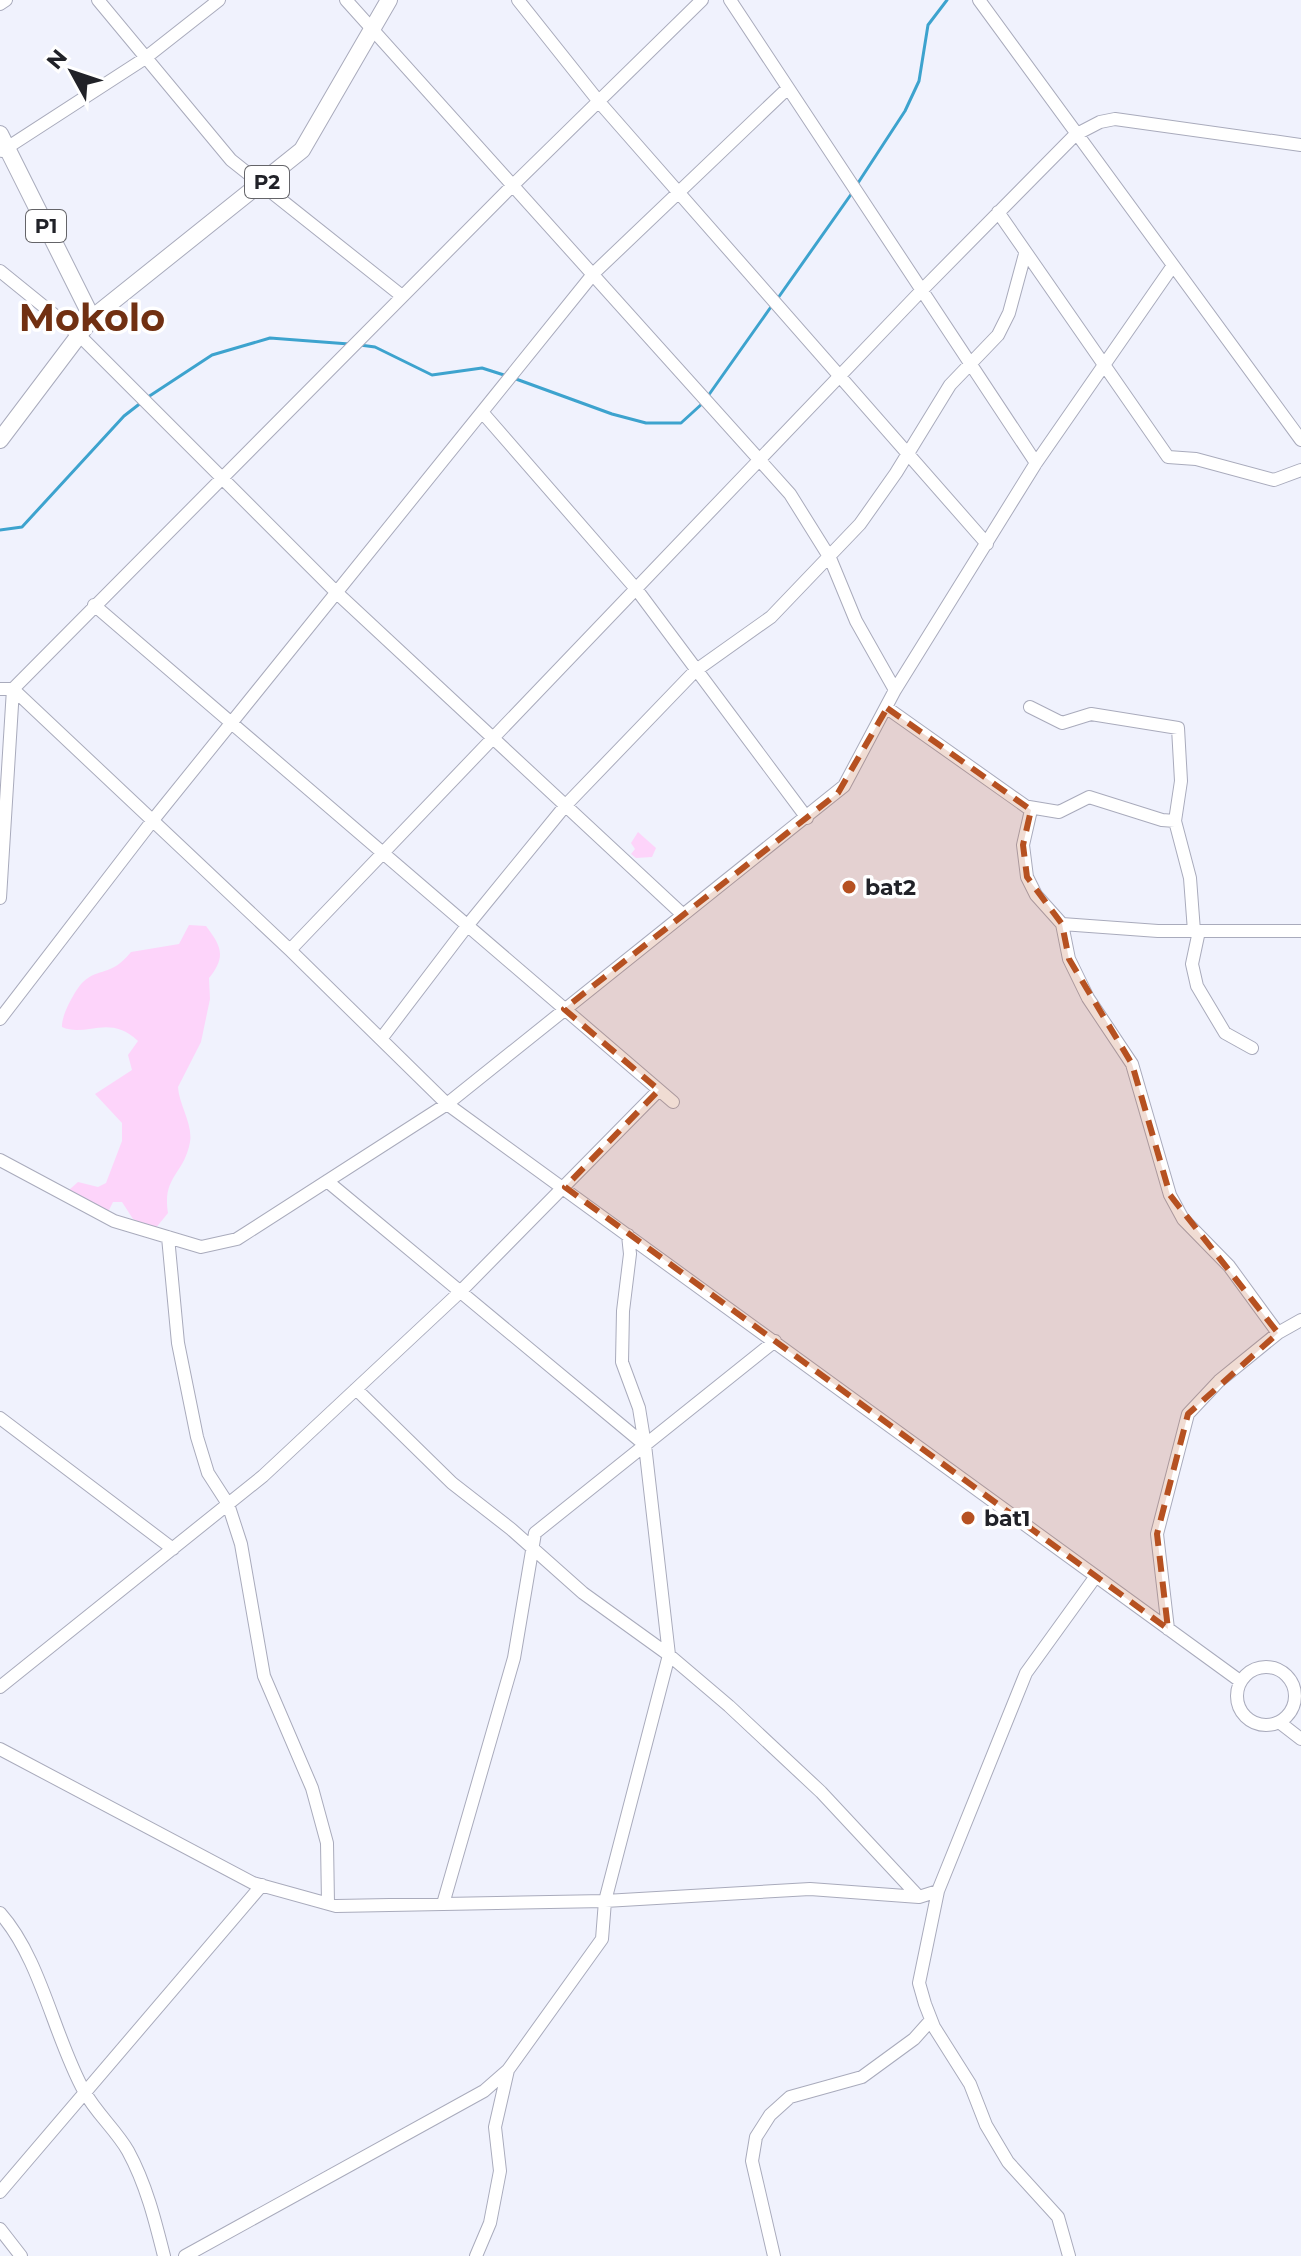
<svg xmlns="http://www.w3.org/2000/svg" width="1301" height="2256" viewBox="0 0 1301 2256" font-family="Montserrat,sans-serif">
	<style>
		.green { fill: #fdd4fa }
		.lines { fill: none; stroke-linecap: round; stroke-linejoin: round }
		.stream { stroke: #3da3ce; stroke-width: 3 }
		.minor-casing { stroke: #a9abbc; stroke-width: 14 }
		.major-casing { stroke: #a9abbc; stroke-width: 18 }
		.minor { stroke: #fff; stroke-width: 12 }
		.major { stroke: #fff; stroke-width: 16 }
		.marked { fill: #b65121; fill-opacity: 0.2; stroke: #b65121; stroke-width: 6; stroke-dasharray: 16 10; stroke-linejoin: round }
		.poi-dot { fill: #b65121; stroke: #fff; stroke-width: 3 }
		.labels { text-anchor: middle; stroke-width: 7; stroke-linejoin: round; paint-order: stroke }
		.shield { fill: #fff; stroke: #646468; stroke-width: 2 }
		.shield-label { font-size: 20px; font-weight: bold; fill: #212228 }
		.poi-label { font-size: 22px; font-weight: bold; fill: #212228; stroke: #fff; text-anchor: start }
		.town-label { font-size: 38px; font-weight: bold; fill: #713012; stroke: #fff }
	</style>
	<rect width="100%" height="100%" fill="#f0f2fd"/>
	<path class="green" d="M638 832 656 848 652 857 636 858 631 854 635 849 631 843Z
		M189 925 206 926C222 947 226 957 209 978L210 999 201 1042 178 1087C179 1105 193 1124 190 1142 184 1175 162 1176 168 1213L155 1229 133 1219 122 1202H113L108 1212 77 1199 69 1190 78 1182 98 1187 106 1183 122 1141V1123L95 1094 132 1070 128 1055 138 1041C109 1013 86 1038 62 1027 61 1016 75 990 83 982 99 967 111 977 131 952L179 944Z"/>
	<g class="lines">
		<path class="stream" d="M856 186 905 111 919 81 928 25 947 0
			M778 298 852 193
			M360 345 375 347 432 375 482 368 504 375
			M516 379 612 414 646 423H681L704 402
			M708 396 773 304
			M148 397 212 355 270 338 349 344
			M0 530 22 527 124 416 142 402"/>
		<g class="minor-casing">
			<path id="minor" d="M98 0 231 160 402 296
				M346 0 790 494 830 558 856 621 895 690
				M518 0 600 103 987 544
				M730 0 1036 463
				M979 0 1301 440
				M0 4 6 0
				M2 151 144 59 219 0
				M998 212 1168 457 1196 459 1274 480 1301 470
				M0 271 79 335 337 593 681 913
				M482 412 637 590 807 818
				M94 605 673 1102
				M0 689H13L290 950 447 1104 844 786 895 690 1036 463 1172 267
				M1030 707 1062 723 1091 714 1178 728 1181 781 1175 821 1190 878 1194 931
				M887 708 1031 810 1023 845 1027 877 1036 895 1062 924 1069 959 1088 998 1132 1064 1170 1195 1183 1219 1229 1266 1278 1333
				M1029 807 1059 812 1089 797 1162 820 1175 821
				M0 898 13 689 511 187 702 0
				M1062 924 1158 931H1301
				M1199 931 1192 964 1197 986 1225 1033 1252 1048
				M290 950 922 290 1075 135 1100 122 1115 119 1301 145
				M0 1019 153 820 594 273 788 88
				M381 1039 467 926 565 806 695 671 771 617 860 524 896 473 950 385 998 335 1009 313 1025 254
				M0 1160 114 1221 201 1247 237 1239 447 1104 1240 1681
				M327 1181 645 1445
				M168 1237 178 1343 197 1437 208 1473 228 1504 241 1544 264 1676 312 1788 327 1843 328 1903
				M356 1389 452 1483 511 1529 583 1593 669 1655 729 1706 821 1792 919 1897
				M0 1418 173 1549
				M1168 1629 1157 1534 1188 1414 1219 1381 1278 1333 1301 1320
				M1237 1696a29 29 0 1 1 58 0a29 29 0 1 1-58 0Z
				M0 1687 263 1476 461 1291 659 1090
				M1279 1722 1301 1739
				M0 1749 253 1883 336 1906 605 1901 810 1889 919 1897 938 1891 1026 1673 1096 1576
				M938 1891 919 1983 925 2004 934 2027 970 2084 986 2125 1008 2162 1058 2217 1069 2256
				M443 1904 514 1658 535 1533 775 1341
				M0 1913C41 1959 54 2037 84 2091 96 2113 116 2130 128 2151 146 2184 155 2220 164 2256
				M0 2192 262 1885
				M0 2229 21 2256
				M185 2256 484 2091 508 2070 602 1939 605 1901 669 1655 645 1445 639 1408 622 1362 623 1311 630 1254 628 1235
				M476 2256 490 2223 500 2171 495 2127 508 2070
				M774 2256 752 2161 756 2137 770 2115 790 2097 862 2077 914 2039 931 2020"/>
		</g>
		<g class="major-casing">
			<path id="major" d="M0 134 92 318
				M0 440 92 318 302 150 389 0"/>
		</g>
		<use href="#minor" class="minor"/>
		<use href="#major" class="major"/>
	</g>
	<path class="marked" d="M887 708 1031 810 1023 845 1027 877 1062 924 1069 959 1132 1064 1170 1195 1278 1333 1188 1414 1157 1534 1168 1629 565 1187 659 1090 564 1009 838 793Z"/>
	<g class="poi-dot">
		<circle cx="849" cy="887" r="8"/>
		<circle cx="968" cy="1518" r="8"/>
	</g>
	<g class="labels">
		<g class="shield">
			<rect x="245" y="166" width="44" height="32" rx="6"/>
			<rect x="26" y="210" width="40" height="32" rx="6"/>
		</g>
		<g class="shield-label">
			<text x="267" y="189">P2</text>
			<text x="46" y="233">P1</text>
		</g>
		<g class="poi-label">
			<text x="865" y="895">bat2</text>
			<text x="984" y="1526">bat1</text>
		</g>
		<g class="town-label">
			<text x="92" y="331">Mokolo</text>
		</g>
	</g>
	<g transform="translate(72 72) rotate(310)" stroke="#ffffff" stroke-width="6" paint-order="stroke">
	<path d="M0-6L14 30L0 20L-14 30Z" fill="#212228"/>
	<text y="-12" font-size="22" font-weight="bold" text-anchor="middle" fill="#212228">N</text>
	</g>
</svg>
